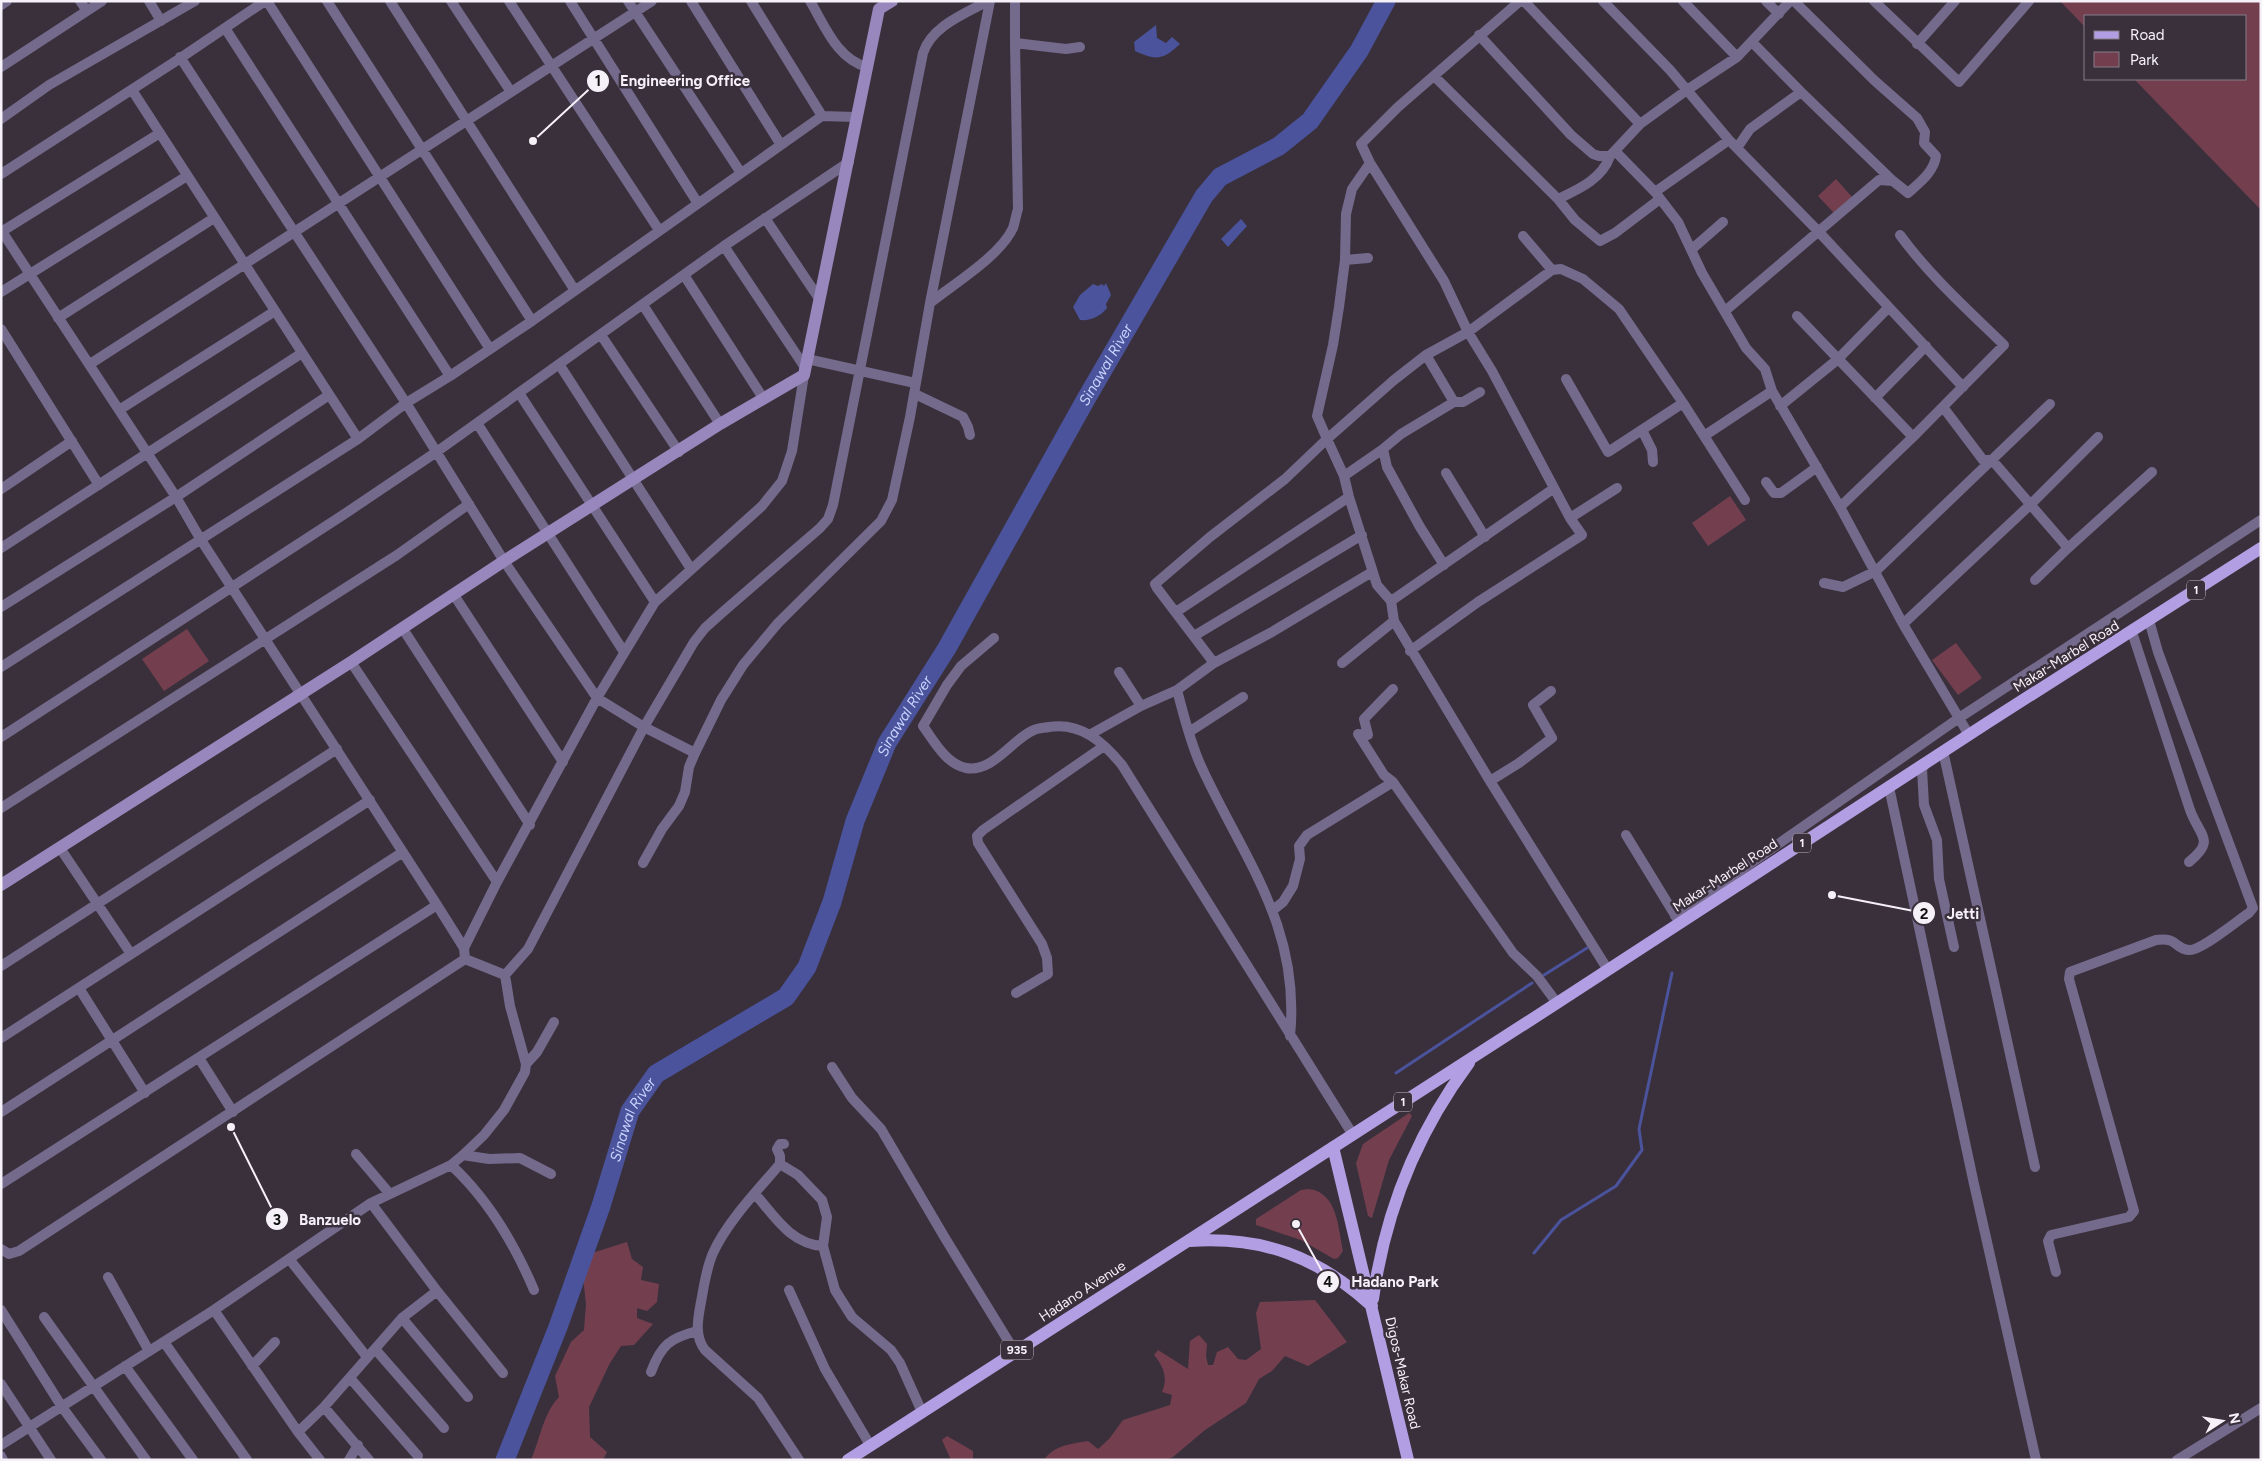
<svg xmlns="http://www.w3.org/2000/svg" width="2262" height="1461" viewBox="0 0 2262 1461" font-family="Figtree,sans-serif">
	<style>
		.green { fill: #733f4e }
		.water { fill: #4a539b }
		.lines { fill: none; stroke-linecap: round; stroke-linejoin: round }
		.stream { stroke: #4a539b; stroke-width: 3 }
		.river { stroke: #4a539b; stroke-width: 19 }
		.street { stroke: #746a8c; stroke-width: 10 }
		.secondary { stroke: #9787bc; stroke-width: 12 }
		.primary { stroke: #b29ee2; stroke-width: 12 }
		.labels { text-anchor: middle; stroke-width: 5; stroke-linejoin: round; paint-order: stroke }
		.shield { fill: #3a303c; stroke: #beb6c0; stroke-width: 1 }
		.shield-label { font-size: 12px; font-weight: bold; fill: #f6f0f8 }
		.street-label { font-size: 14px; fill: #f6f0f8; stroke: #3a303c }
		.water-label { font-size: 15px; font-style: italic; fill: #c9d2fc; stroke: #3a303c }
		.leader { fill: none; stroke: #f6f0f8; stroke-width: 2 }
		.callout-dot { fill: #f6f0f8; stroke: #3a303c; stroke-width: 2 }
		.mark-label { font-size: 15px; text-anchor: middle; font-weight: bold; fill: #111 }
		.callout-label { font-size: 15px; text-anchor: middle; font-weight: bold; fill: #f6f0f8; stroke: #3a303c; stroke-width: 5; stroke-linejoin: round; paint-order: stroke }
	</style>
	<rect width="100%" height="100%" fill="#3a303c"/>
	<path class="green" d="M2060 1H2261V210L2134 79H2246V16H2086V28Z
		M1836 179 1852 197 1834 213 1818 196Z
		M1730 496 1746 520 1708 546 1692 523Z
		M187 629 209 661 164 691 142 659Z
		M1956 643 1982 678 1958 695 1932 660Z
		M1409 1113 1412 1116 1389 1160 1372 1218 1368 1216 1356 1163 1363 1144Z
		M1309 1189C1338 1193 1338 1228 1343 1251L1338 1258 1334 1259 1301 1240 1256 1225V1219L1301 1190Z
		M627 1242 632 1259 643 1267 641 1280 659 1284 657 1302 647 1311 637 1308V1318L653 1324 634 1345 621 1346 610 1363 589 1407 590 1437 607 1452 603 1460H531C540 1439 543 1414 559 1397L555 1376 571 1342 584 1330 586 1304 583 1277 592 1253Z
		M1315 1300 1347 1342 1308 1366 1285 1356 1272 1371 1259 1379 1246 1403 1205 1430 1173 1457 1165 1460H1044C1054 1445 1071 1444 1088 1441L1098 1449 1109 1439 1123 1420 1170 1405 1172 1395 1162 1392C1168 1378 1164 1367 1154 1355L1158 1350 1188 1369 1190 1341 1199 1335 1207 1344 1206 1356 1208 1365H1213L1217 1352 1228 1347 1238 1359 1246 1360 1261 1349 1256 1313 1260 1302Z
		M947 1436 973 1451V1460H951L942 1440Z"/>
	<path class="water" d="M1156 25 1157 38 1166 43 1172 37 1180 44C1162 61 1156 60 1135 51L1134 42Z
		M1241 219 1247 226 1228 247 1221 239Z
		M1106 283 1111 295 1106 304 1107 308C1101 316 1091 321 1080 320L1073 307 1080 295 1093 284 1098 286 1102 284 1104 286Z"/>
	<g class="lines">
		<path class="stream" d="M1544 975 1587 948
			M1396 1073 1532 983
			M1534 1253 1561 1220 1616 1186 1642 1150 1639 1129 1672 973"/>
		<path class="river" id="s1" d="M505 1460 558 1327 601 1206 630 1111 656 1074 786 997 807 967 832 902 855 821 887 743 947 648 1086 399 1204 196 1220 177 1279 146 1310 121 1359 51 1386 1"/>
		<path class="street" d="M80 1 87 11
			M149 1 161 21
			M267 1 490 349
			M327 1 532 321
			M390 1 574 289
			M451 1 511 92
			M509 1 659 230
			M570 1 697 202
			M628 1 741 173
			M691 1 781 145
			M751 1 822 116 855 117
			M810 1C825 26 837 59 867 67
			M1015 1V43L1066 49 1080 47
			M1524 1 1640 124
			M1603 1 1670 70 1729 140 1818 231 1963 387
			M1683 1 1737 57
			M1766 1 1779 14
			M1874 1 1959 82 2029 1
			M1 5 7 1
			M225 28 450 376
			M1479 35 1571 135 1593 154 1599 156H1610L1640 124 1687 90 1737 57 1790 1
			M1752 42 1801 92 1893 181
			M1917 44 1955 1
			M180 57 406 403 504 561 597 698 644 727 695 753
			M1 67 102 1
			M1435 77 1558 199 1575 220 1600 241 1615 233 1660 199
			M132 90 358 439
			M1 119 49 85 195 1
			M1737 148 1750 129 1801 92
			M1616 152 1655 192 1678 222 1702 273 1746 348 1765 369 1772 391 1840 507 1903 624 1969 735
			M1 174 176 61 265 1
			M1655 192 1729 140
			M1558 199C1579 189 1602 179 1610 156
			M765 218 820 300
			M1 230 176 497 201 540 437 905 464 948 465 959
			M1 232 160 133
			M1523 236 1552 270
			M724 246 806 369
			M1691 250 1723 222
			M1345 260 1368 258
			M684 275 763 398
			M1 292 187 176
			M930 303C955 283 1000 256 1013 228 1015 222 1016 215 1018 209L1015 43
			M643 305 720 424
			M1725 311 1879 180 1893 181 1908 193C1919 183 1934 172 1936 156L1924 143 1925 132 1917 118 1875 81 1794 1
			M1797 316 1913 437
			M58 318 214 218
			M1 329 99 485
			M601 335 679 452
			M1426 355 1454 402 1401 434 1383 449 1387 467 1420 527 1444 565
			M807 359 915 383
			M90 364 652 1
			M559 364 691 569
			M1566 379 1608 452 1683 403
			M519 393 655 602
			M915 394 963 417 968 427 970 435
			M1875 398 1926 346
			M1454 402H1463L1480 392
			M1780 406 1837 360 1888 308
			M1943 407 1983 460H1992L2068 548 2152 472
			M119 410 275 311
			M477 423 624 652
			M1642 430 1652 450 1653 462
			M1704 436 1772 391
			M1446 473 1485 537
			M1344 476 1383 449
			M1766 482 1774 493H1781L1817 467
			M1 489 72 441
			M1840 507 1913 437 2004 345C1968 310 1930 276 1900 235
			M1570 518 1617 488
			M1 548 302 353
			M2035 580 2068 548
			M1824 583 1843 587 1876 571 2050 404
			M454 595 563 762
			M1391 601 1553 489
			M1 607 176 497 329 395
			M1176 612 1349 497
			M1903 624 2031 504 2098 437
			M403 629 530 825
			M2132 632 2190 810C2200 837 2216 840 2189 862
			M1194 636 1362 535
			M994 638 961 666 947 685 923 726C934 741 946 764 966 768 993 773 1013 738 1034 730 1038 728 1044 728 1049 727 1081 722 1103 742 1122 765L1353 1135
			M1410 651 1478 602 1582 535 1570 518 1492 371 1468 332 1444 281 1370 163 1361 144 1398 107 1520 1
			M351 662 497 882
			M1214 663 1157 588 1155 584 1210 537 1285 479 1327 439 1317 416 1333 345 1339 307 1345 260 1346 214 1352 189 1370 163
			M1342 663 1394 621
			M1 667 358 439 406 403 450 376 532 321 822 116
			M1119 672 1141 706
			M1177 690C1184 716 1190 742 1201 766 1243 858 1301 926 1290 1036
			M1189 732 1243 697
			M1091 734 1141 706 1177 690 1214 663 1272 632 1372 572
			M1358 734 1368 735 1364 719 1393 689
			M1358 734 1384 775 1393 782
			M1 737 346 513 435 453 724 246 849 162
			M1943 751 2035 1167
			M1926 763 1922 769 1924 805 1937 840 1939 879 1954 947
			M1490 781 1519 763 1552 738 1533 705 1551 691
			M1889 787 1974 1184 2036 1460
			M1 808 397 555 469 504
			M1626 835 1678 920
			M60 848 131 954
			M643 863 662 829 679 806 685 792 689 767 695 753 721 700 743 665 778 623 881 521 892 500 910 417 930 303 990 1
			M1273 910 1283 902 1293 886 1300 859 1299 846 1307 835 1393 782 1513 953 1537 976 1557 1003
			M1675 916 1959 718 2261 520
			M464 948 497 882 597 698 655 602 762 506 782 481 792 451 804 375
			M1 966 337 749
			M1608 970 1490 781 1394 621 1391 601 1377 585 1349 497 1344 476 1327 439 1394 380 1426 355 1468 332 1552 270 1561 269 1583 279 1619 309 1683 403 1745 500
			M505 975 528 949 644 727 694 642 705 628 724 611 820 528 828 519 833 505 923 53C932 26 964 14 988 1
			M79 988 145 1093
			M1016 993 1048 974 1047 958 1042 944 978 843 977 836 983 830 1104 746
			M1 1038 370 800
			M199 1058 233 1112
			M526 1064 537 1052 554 1022
			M832 1067 852 1098 881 1129 945 1238 1015 1352
			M1 1112 403 852
			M784 1144H780L777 1149 780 1156V1164C757 1191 727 1222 713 1253 706 1269 704 1286 701 1302 698 1318 694 1336 705 1350L758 1398 799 1460
			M356 1154 389 1193
			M463 1155 489 1159 520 1158 551 1174
			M780 1164 798 1175 822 1200 827 1217 823 1246 835 1290 852 1317 891 1350 900 1363 922 1412
			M451 1165C489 1200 514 1243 534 1290
			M1 1184 437 905
			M756 1195C775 1217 791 1244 823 1246
			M1 1249 9 1254 19 1251 465 959
			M290 1260 367 1357
			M2056 1272 2048 1241 2051 1235 2129 1217 2134 1211 2069 979 2070 972 2156 940C2179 937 2174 949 2189 950 2201 951 2238 920 2249 913L2253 908 2158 652 2149 620
			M108 1277 149 1351
			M789 1290 825 1369 870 1445
			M437 1291 503 1373
			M1 1310 62 1407 101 1460
			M214 1310 298 1432 320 1460
			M44 1317 146 1460
			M402 1318 468 1397
			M164 1342 247 1460
			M375 1349 444 1428
			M125 1366 193 1460
			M252 1366 275 1342
			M651 1372C661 1345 670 1338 697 1331
			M350 1378 418 1456
			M1 1384 51 1460
			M324 1407 369 1460
			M298 1432 324 1407 402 1318 437 1291 371 1203
			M1 1445 214 1310 371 1203 451 1165 463 1155 484 1135 504 1110 525 1072 526 1064 510 1006 505 975 465 959
			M1 1456 3 1460
			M349 1460 358 1445
			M2177 1460 2261 1408"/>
		<path class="secondary" d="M1 885 351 662 504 561 720 424 804 375 879 9 892 1"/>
		<path class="primary" d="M1333 1147 1408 1460
			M1190 1241C1263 1236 1318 1257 1372 1306
			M1373 1299C1385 1212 1416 1134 1469 1063
			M848 1460 1557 1003 1987 723 2261 548"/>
	</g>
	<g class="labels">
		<g class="shield">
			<rect x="2187" y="580.5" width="18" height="19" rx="4"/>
			<rect x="1793" y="833.5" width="18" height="19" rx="4"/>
			<rect x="1394" y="1092.5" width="18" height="19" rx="4"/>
			<rect x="1001" y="1340.5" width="32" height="19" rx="4"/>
		</g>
		<g class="shield-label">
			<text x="2196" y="594">1</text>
			<text x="1802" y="847">1</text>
			<text x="1403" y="1106">1</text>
			<text x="1017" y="1354">935</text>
		</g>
		<g class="street-label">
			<text transform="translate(2066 656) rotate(-32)" y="5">Makar-Marbel Road</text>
			<text transform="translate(1725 875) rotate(-33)" y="5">Makar-Marbel Road</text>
			<text transform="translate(1082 1291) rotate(-33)" y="5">Hadano Avenue</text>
			<text transform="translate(1403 1373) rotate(77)" y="5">Digos-Makar Road</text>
		</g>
		<g class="water-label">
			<text dy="5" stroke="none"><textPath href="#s1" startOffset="1279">Sinawal River</textPath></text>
			<text dy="5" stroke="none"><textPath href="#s1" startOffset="874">Sinawal River</textPath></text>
			<text dy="5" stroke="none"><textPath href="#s1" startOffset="364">Sinawal River</textPath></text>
		</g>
	</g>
	<path class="leader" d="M533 141L598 81M1832 895L1924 913M231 1127L277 1219M1296 1224L1328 1282"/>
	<g class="callout-dot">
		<circle cx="533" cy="141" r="5"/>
		<circle cx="1832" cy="895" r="5"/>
		<circle cx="231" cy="1127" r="5"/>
		<circle cx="1296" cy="1224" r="5"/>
		<circle cx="598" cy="81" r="12"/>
		<circle cx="1924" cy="913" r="12"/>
		<circle cx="277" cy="1219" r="12"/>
		<circle cx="1328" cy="1282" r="12"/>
	</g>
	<g class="mark-label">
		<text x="598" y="86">1</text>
		<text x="1924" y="919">2</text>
		<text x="277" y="1225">3</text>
		<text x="1328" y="1287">4</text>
	</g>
	<g class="callout-label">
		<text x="685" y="86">Engineering Office</text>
		<text x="1963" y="919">Jetti</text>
		<text x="330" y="1225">Banzuelo</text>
		<text x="1395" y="1287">Hadano Park</text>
	</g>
	<rect width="2262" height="1461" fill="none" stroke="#f6f0f8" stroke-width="5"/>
	<rect x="2084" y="15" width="162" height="65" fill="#3a303c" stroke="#857d87"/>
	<rect x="2094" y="31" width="25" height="8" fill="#b29ee2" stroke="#857d87"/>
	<text x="2130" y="40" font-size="15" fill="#f6f0f8">Road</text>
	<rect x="2094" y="52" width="25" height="15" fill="#733f4e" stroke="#857d87"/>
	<text x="2130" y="65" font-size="15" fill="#f6f0f8">Park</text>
	<g transform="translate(2222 1421) rotate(78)" stroke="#3a303c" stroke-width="4" paint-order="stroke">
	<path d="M0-4L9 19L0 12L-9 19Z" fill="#f6f0f8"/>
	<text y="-8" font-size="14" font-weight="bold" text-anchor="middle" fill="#f6f0f8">N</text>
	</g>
</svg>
